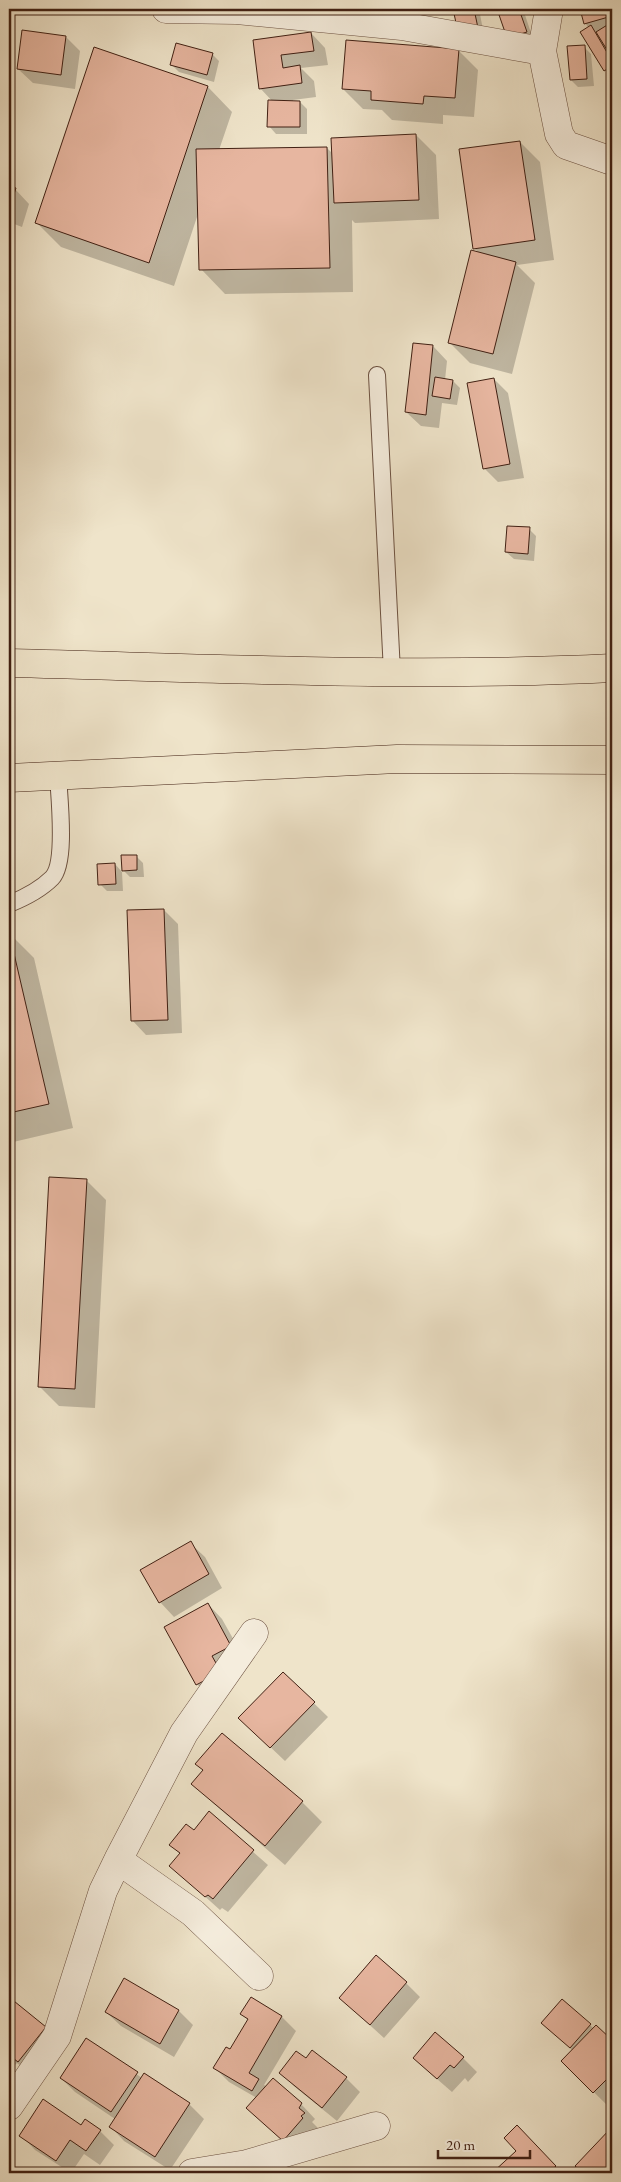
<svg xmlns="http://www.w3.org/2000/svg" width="621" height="2182" viewBox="0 0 621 2182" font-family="'EB Garamond',serif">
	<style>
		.shadow { fill: #0003 }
		.building { fill: #e7b6a0; stroke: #412013 }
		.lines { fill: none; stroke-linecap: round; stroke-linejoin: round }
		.service-casing { stroke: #6c5141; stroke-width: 18 }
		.minor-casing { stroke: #6c5141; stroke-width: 29 }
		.trunk-casing { stroke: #412013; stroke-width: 29 }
		.service { stroke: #f5eddd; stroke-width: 16 }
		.minor { stroke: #f5eddd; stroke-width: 28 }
		.trunk { stroke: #efe4ca; stroke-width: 28 }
	</style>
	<rect width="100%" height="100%" fill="#efe4ca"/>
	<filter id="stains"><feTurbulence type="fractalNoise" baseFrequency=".004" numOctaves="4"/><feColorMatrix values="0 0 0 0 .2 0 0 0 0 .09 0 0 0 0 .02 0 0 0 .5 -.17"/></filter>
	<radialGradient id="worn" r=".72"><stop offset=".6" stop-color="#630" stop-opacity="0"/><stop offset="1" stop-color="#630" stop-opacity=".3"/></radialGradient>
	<path class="shadow" d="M89 9H158L90 10Z
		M308 9H394L393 18Z
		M454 9H479L484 35 459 32Z
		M498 9H523L533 39 508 38Z
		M581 9H612V77L605 70 589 28 585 23Z
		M311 33 325 48 328 65 301 68 314 81 316 97 293 100V102H300L307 109V134H276L269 126 273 102 260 88 254 41Z
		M66 37 80 51 75 89 33 83 18 69Z
		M584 47 591 54 594 86 578 87 571 80Z
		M95 49 208 87 232 112 219 150 327 148 333 154 416 135 436 155 439 219 355 223 352 220 353 292 225 294 201 269 199 211 174 286 61 247 37 223Z
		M458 50 478 70 474 117 443 115V124L392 120 382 110 363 109 343 89Z
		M212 54 219 61 214 82 179 72 172 65Z
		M520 142 540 162 554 260 517 265 535 283 512 374 470 363 450 343 479 253 474 248Z
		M9 187 15 189 29 204 22 227 9 222Z
		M433 346 447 361 445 380 453 381 460 388 457 405 442 403 439 428 421 426 406 412Z
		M494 379 508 393 524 478 498 482 484 468Z
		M529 529 536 536 534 561 514 559 506 552Z
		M136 856 143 863 144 877H130L123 870Z
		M115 864 122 872 123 891H107L100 884Z
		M164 910 178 924 182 1033 146 1035 132 1020Z
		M9 933 34 958 73 1128 9 1143Z
		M86 1180 106 1200 95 1408 59 1406 39 1386Z
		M190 1543 205 1557 222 1588 174 1617 160 1602Z
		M208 1604 222 1619 245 1660 225 1671 234 1686 211 1699 197 1684Z
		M283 1673 328 1717 285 1761 240 1718Z
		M193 1784 302 1802 322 1822 285 1865 213 1803Z
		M209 1813 268 1865 228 1912 222 1908 220 1910 171 1866 180 1854 171 1845 194 1832Z
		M406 1983 420 1997 384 2038 340 1998Z
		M9 1998 45 2028 33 2076 17 2063 13 2067 9 2064Z
		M251 1999 282 2017 296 2031 264 2085 301 2104 315 2119 312 2122 318 2128 298 2154 262 2122 257 2098 229 2082 215 2068 230 2051 249 2021 241 2014Z
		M179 2011 193 2025 174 2057 121 2026 106 2012Z
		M543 2023 590 2025 594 2029 596 2026 612 2042V2102L608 2106 562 2061 573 2051Z
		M87 2040 142 2078 145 2074 189 2104 204 2119 170 2170 124 2141 110 2126 115 2119 75 2092 61 2078Z
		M463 2058 477 2072 468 2082 465 2078 452 2092 429 2072Z
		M306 2060 346 2078 360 2092 337 2121 295 2087 281 2073Z
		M81 2127 100 2131 114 2145 100 2165 84 2154 71 2173 35 2150 21 2135Z
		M612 2129V2173H585L577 2166Z
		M531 2141 562 2173H494L517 2151Z"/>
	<path class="building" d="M453 9H474L478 28 458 32Z
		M497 9H519L527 32 507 38Z
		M580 9H612V16L584 24Z
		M612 22V58L596 32Z
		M591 25 612 61V66L604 71 580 32Z
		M22 30 66 36 61 75 17 69Z
		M311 32 314 51 281 55 283 68 300 65 302 83 259 89 253 40Z
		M346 40 459 49 455 98 424 96 423 104 371 100V91L342 89Z
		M176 43 213 53 207 75 170 65Z
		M585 45 587 79 570 80 567 46Z
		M94 47 208 86 149 263 35 223Z
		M268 100 300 101V127H267Z
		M416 134 419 200 334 203 331 138Z
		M520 141 535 240 473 249 459 149Z
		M327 147 330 268 199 270 196 149Z
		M9 186 16 188 9 210Z
		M471 250 516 262 493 354 448 343Z
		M413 343 433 345 426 415 405 412Z
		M435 377 453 380 450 399 432 396Z
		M494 378 510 464 483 469 467 383Z
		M507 526 530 527 528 554 505 552Z
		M121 855H137V870L122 871Z
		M115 863 116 884 98 885 97 864Z
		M164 909 168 1020 131 1021 127 910Z
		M9 932 49 1104 9 1113Z
		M49 1177 87 1179 75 1389 38 1387Z
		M191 1541 209 1574 159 1603 140 1570Z
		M208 1603 231 1646 212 1656 221 1672 196 1685 164 1627Z
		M283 1672 315 1702 270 1748 238 1718Z
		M222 1733 303 1801 265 1846 191 1784 203 1770 195 1764Z
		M209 1811 254 1850 213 1899 208 1895 205 1897 169 1866 180 1853 169 1845 186 1824 194 1830Z
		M376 1955 407 1982 370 2025 339 1998Z
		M124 1978 179 2010 160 2044 105 2012Z
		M9 1997 46 2027 18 2062 9 2055Z
		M251 1997 282 2016 249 2073 259 2079 252 2091 213 2068 226 2047 230 2049 248 2019 240 2014Z
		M562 1999 591 2024 570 2048 541 2023Z
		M596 2025 612 2040V2074L593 2093 561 2061Z
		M435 2032 464 2057 454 2068 450 2065 437 2079 413 2058Z
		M86 2038 138 2072 111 2112 60 2078Z
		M312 2050 347 2077 322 2108 279 2073 296 2051 306 2058Z
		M144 2073 190 2103 155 2157 109 2127Z
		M273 2078 302 2103 299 2108 305 2113 301 2116 303 2118 283 2141 246 2108Z
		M43 2099 81 2125 85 2119 101 2130 86 2151 70 2140 56 2161 19 2136Z
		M517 2125 556 2166 548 2173H492L516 2151 504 2138Z
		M612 2127V2173H583L575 2166Z"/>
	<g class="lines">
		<g class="service-casing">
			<path id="service" d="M377 375 392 672
				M9 904C24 898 40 890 52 878 67 863 59 797 58 775"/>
		</g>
		<g class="minor-casing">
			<path id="minor" d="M166 9 237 10 402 26 542 51
				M549 9 542 51 559 134 566 145 612 161
				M118 1860 193 1913 259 1976
				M9 2106 57 2036 103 1891 118 1860 184 1733 254 1633
				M192 2173 247 2164 376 2126"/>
		</g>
		<g class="trunk-casing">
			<path id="trunk" d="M9 663C210 668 411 678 612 668
				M9 778 397 759 612 760"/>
		</g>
		<use href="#service" class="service"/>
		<use href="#minor" class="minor"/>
		<use href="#trunk" class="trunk"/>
	</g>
	<rect width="621" height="2182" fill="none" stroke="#efe4ca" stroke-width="30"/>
	<rect x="10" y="10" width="601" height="2162" fill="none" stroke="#412013" stroke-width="2.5"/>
	<rect x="15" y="15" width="591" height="2152" fill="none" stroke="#412013"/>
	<path d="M438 2150v8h92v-8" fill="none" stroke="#412013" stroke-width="2.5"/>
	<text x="446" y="2150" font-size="15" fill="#412013" stroke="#f5eddd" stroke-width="4" paint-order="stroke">20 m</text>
	<rect width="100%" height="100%" filter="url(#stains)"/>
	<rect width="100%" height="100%" fill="url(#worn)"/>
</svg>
